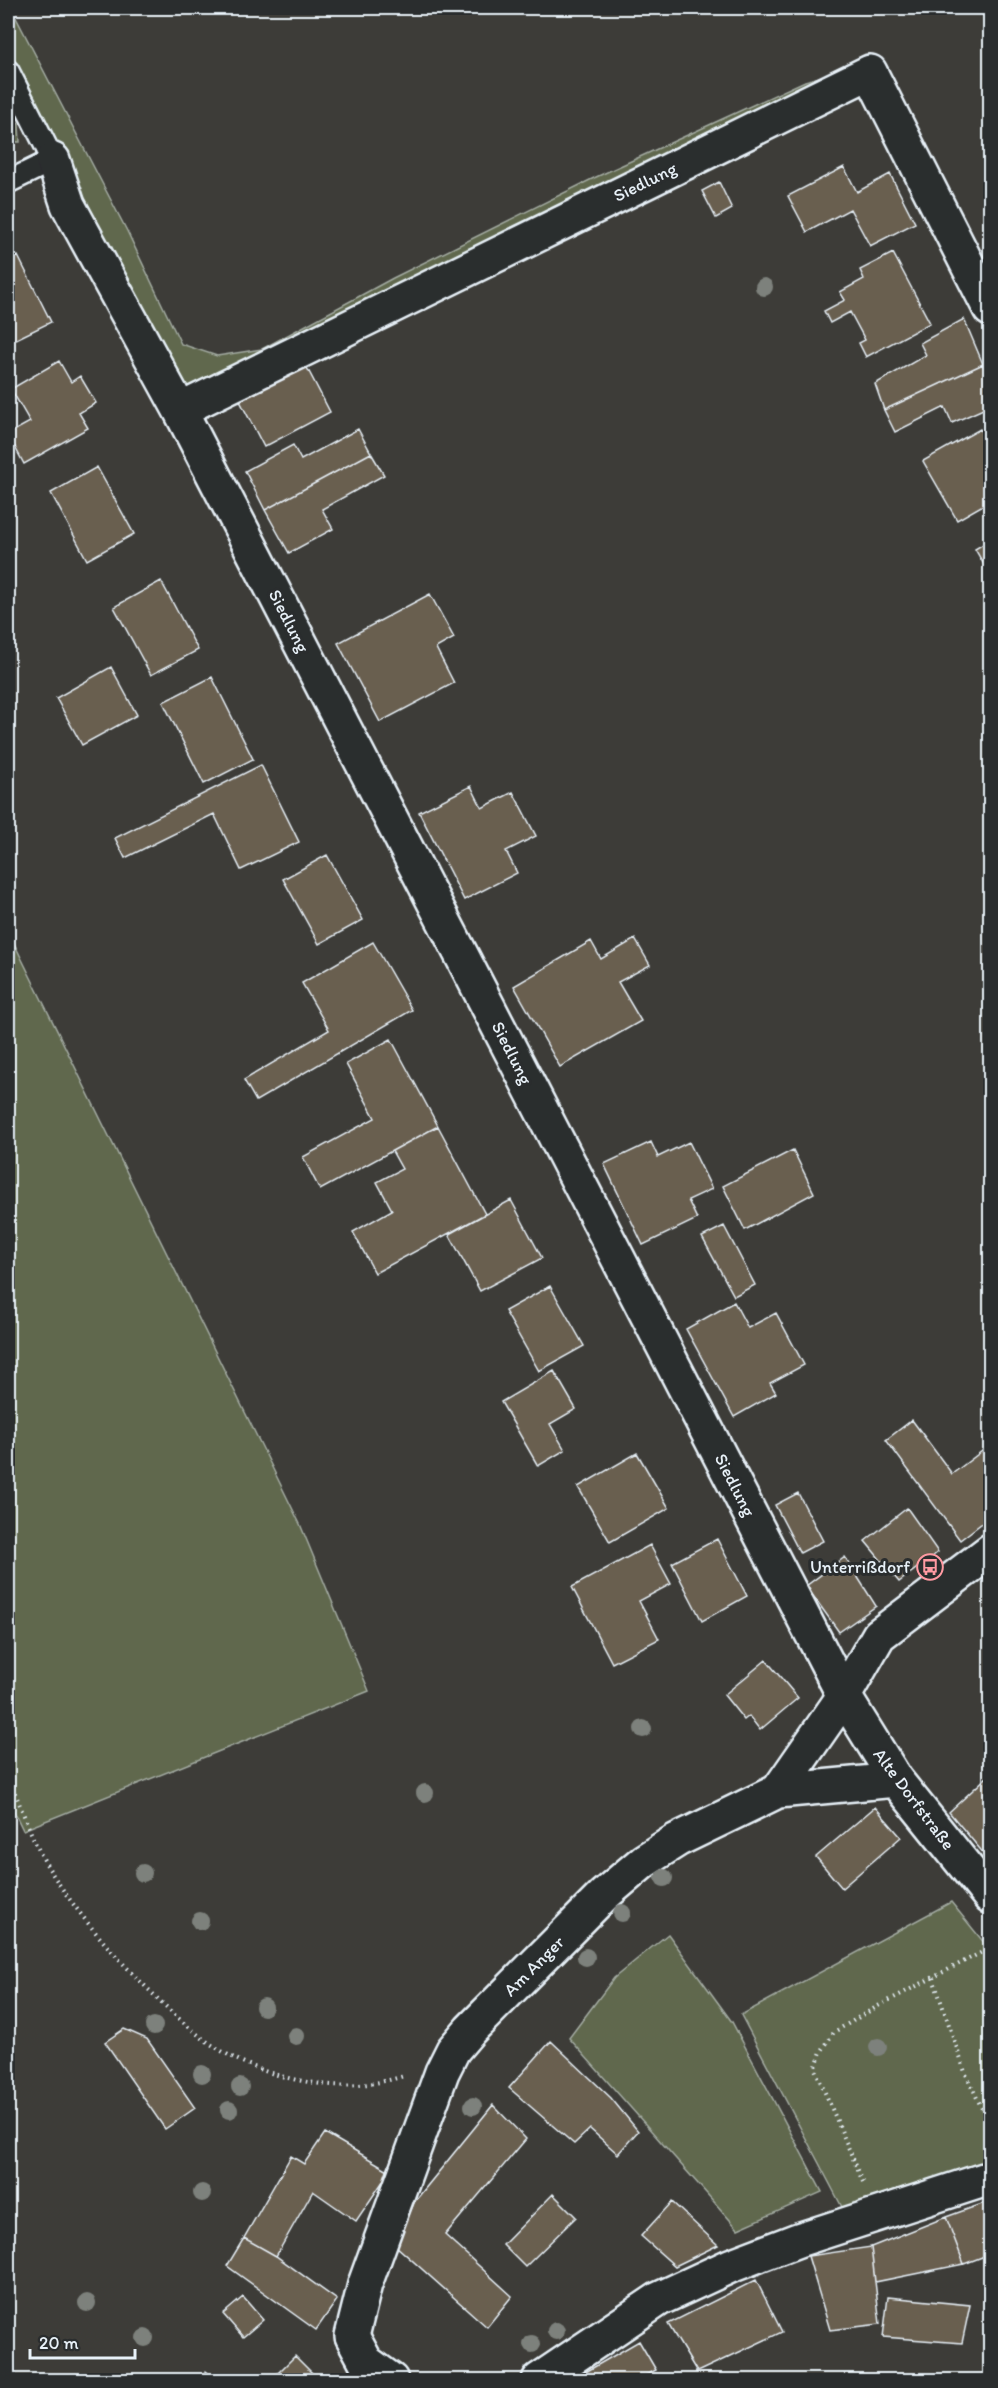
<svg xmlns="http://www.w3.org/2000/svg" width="998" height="2388" viewBox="0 0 998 2388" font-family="Itim,sans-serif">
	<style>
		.green { fill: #60684e; stroke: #a4aca3; stroke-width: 1.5 }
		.building { fill: #695e50; stroke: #e8f1f8; stroke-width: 1.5 }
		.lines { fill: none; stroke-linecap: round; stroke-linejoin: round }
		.service-casing { stroke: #e8f1f8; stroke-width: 26 }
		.minor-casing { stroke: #e8f1f8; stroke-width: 38 }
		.path { stroke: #e8f1f8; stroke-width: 4; stroke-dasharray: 1.5 4.5; stroke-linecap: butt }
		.service { stroke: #2a2d2e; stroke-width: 21 }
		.minor { stroke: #2a2d2e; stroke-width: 33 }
		.tree { fill: #7d817c }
		.labels { text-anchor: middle; stroke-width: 6; stroke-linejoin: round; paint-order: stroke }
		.street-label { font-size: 18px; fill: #e8f1f8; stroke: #2a2d2e }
		.poi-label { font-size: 18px; fill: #e8f1f8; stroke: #2a2d2e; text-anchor: end }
	</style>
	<rect width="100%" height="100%" fill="#3d3c38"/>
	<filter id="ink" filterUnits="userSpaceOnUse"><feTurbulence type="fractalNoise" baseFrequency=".0167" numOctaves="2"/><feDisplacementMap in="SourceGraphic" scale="12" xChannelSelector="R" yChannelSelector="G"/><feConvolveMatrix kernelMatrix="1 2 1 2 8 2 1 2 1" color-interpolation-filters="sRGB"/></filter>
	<g filter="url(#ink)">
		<path class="green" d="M8 8H11L127 231 181 344 217 356 262 349 393 278 594 178 805 81 876 62 186 394 8 49Z
			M8 100 19 125 20 142H8Z
			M8 931 300 1524 369 1691 23 1830 8 1799Z
			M951 1902 990 1950V2161L929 2187 843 2209 741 2015Z
			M668 1934 732 2022 822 2192 738 2229 569 2038 614 1978Z"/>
		<path class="building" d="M844 167 857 192 890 174 915 223 870 246 850 209 807 232 788 196Z
			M719 182 732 209 716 218 702 191Z
			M893 253 930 323 866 357 859 343 865 340 850 312 830 323 824 311 845 300 840 292 864 279 860 270Z
			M18 256 51 322 8 343V261Z
			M964 319 983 364 884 410 875 384 926 355 920 343Z
			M59 361 71 382 80 376 96 403 79 413 88 428 24 464 8 434 30 422 11 389Z
			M305 364 330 412 264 447 239 399Z
			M983 364 990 379V406L952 423 945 407 895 432 884 410Z
			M358 429 371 453 265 510 245 471 293 445 301 460Z
			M980 429 990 449V501L957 520 923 461Z
			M371 453 384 475 322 509 333 529 289 553 265 510Z
			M97 467 134 534 87 560 51 493Z
			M990 540V575L975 549Z
			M161 581 198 650 151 675 114 607Z
			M430 594 454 638 436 648 454 683 380 722 338 643Z
			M111 667 137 715 82 745 56 698Z
			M212 677 253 759 204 784 163 702Z
			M261 765 299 842 241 870 214 814 125 858 115 838Z
			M471 786 482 808 513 792 536 836 506 851 517 873 464 900 419 812Z
			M327 855 363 920 319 944 283 879Z
			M635 939 650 965 618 982 641 1021 560 1067 514 986 591 941 601 959Z
			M373 942 412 1010 256 1101 244 1080 329 1030 302 983Z
			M391 1039 438 1126 320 1190 303 1157 375 1118 346 1064Z
			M438 1126 485 1214 375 1273 353 1232 392 1210 377 1182 402 1169 392 1151Z
			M651 1142 658 1157 689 1142 712 1189 688 1200 697 1219 643 1245 604 1164Z
			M793 1150 814 1193 745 1230 723 1186Z
			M511 1200 542 1258 480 1291 449 1234Z
			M724 1226 755 1285 734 1296 702 1237Z
			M550 1286 584 1346 539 1371 505 1311Z
			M734 1302 748 1328 776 1313 804 1365 770 1383 776 1393 734 1417 686 1329Z
			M554 1371 576 1409 550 1424 565 1450 538 1466 501 1402Z
			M912 1420 952 1474 990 1445V1517L960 1540 886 1440Z
			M637 1453 669 1508 610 1542 578 1487Z
			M798 1493 823 1541 800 1553 775 1505Z
			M907 1508 938 1552 899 1582 865 1541Z
			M717 1539 747 1596 702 1621 672 1563Z
			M650 1545 671 1584 639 1601 659 1639 612 1663 572 1587Z
			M845 1557 876 1606 839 1632 806 1586Z
			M766 1660 798 1698 760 1730 749 1716 744 1720 724 1695Z
			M987 1777 990 1782V1861L949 1812Z
			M875 1807 901 1837 842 1888 816 1857Z
			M124 2029 147 2039 195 2108 165 2129 105 2042Z
			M551 2041 611 2098 638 2131 618 2154 590 2129 574 2144 509 2088Z
			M493 2105 526 2139 445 2235 512 2296 487 2327 395 2245 415 2201Z
			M325 2133 390 2171 356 2221 313 2191 276 2256 244 2238 291 2156 304 2164Z
			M553 2194 576 2217 525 2267 503 2245Z
			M990 2201V2254L964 2264 946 2217Z
			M672 2202 718 2245 675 2266 641 2236Z
			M946 2217 964 2264 875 2282 871 2247Z
			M244 2238 276 2256 337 2300 316 2330 227 2266Z
			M871 2247 880 2324 830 2330 808 2256Z
			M756 2280 782 2332 697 2372 668 2324Z
			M243 2297 263 2320 243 2337 223 2314Z
			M888 2297 970 2305 962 2343 883 2337Z
			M639 2341 656 2370 637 2380H579L577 2377Z
			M295 2356 319 2380H271Z
			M206 2371 216 2380H197Z"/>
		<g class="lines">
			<g class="service-casing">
				<path id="service" d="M8 71 53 160 8 182"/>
			</g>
			<g class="minor-casing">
				<path id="minor" d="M53 160 68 205 180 410 844 1696 896 1780 990 1897
					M180 410 870 72 990 309
					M778 1791 896 1780
					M391 2380 366 2362 352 2336 365 2284 442 2072 453 2050 470 2030 604 1895 644 1861 677 1840 778 1791 844 1696 879 1635 990 1551
					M539 2380 659 2299 730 2266 798 2240 990 2178"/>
			</g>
			<path class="path" d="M8 1776C20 1803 33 1843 48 1867 74 1909 107 1948 142 1983 193 2034 225 2064 297 2080 338 2088 363 2088 404 2076
				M933 1978 965 2072 990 2126
				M863 2182 815 2069 821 2052 834 2032 878 2006 990 1948"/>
			<use href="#service" class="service"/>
			<use href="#minor" class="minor"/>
		</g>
		<g class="tree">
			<circle cx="764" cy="287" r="9"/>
			<circle cx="643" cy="1729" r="9"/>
			<circle cx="425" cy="1793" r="9"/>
			<circle cx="143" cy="1873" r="9"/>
			<circle cx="664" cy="1878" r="9"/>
			<circle cx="622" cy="1913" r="9"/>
			<circle cx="200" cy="1921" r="9"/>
			<circle cx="586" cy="1957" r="9"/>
			<circle cx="264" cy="2007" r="9"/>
			<circle cx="154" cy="2026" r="9"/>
			<circle cx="296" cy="2036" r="9"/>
			<circle cx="878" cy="2047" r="9"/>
			<circle cx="202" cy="2074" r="9"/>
			<circle cx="240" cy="2087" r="9"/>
			<circle cx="473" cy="2106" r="9"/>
			<circle cx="229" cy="2110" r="9"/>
			<circle cx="202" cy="2193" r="9"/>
			<circle cx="87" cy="2303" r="9"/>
			<circle cx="556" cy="2331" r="9"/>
			<circle cx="145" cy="2338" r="9"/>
			<circle cx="532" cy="2344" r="9"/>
		</g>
	</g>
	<defs>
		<g id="bus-ring" transform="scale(1.35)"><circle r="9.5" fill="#2a2d2e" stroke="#ff9aa2" stroke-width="1.5"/><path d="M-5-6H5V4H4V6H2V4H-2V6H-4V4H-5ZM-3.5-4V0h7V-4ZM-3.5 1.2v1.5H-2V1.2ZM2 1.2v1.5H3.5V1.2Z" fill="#ff9aa2"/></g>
	</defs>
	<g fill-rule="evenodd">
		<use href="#bus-ring" x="930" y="1567"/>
	</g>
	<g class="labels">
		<g class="street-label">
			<text transform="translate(645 182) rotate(-26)" y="6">Siedlung</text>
			<text transform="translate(289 621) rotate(63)" y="6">Siedlung</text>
			<text transform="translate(512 1053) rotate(63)" y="6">Siedlung</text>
			<text transform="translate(735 1485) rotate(63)" y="6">Siedlung</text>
			<text transform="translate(914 1799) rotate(53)" y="6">Alte Dorfstraße</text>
			<text transform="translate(534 1966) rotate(-45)" y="6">Am Anger</text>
		</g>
		<g class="poi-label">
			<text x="910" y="1573">Unterrißdorf</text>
		</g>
	</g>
	<rect width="998" height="2388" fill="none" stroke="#2a2d2e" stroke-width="30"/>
	<rect x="15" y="15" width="968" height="2358" fill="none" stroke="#e8f1f8" stroke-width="2" filter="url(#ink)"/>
	<path d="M30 2349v9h105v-9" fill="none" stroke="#e8f1f8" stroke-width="3"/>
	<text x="39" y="2349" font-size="18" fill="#e8f1f8" stroke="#2a2d2e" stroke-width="4.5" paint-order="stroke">20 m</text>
</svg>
